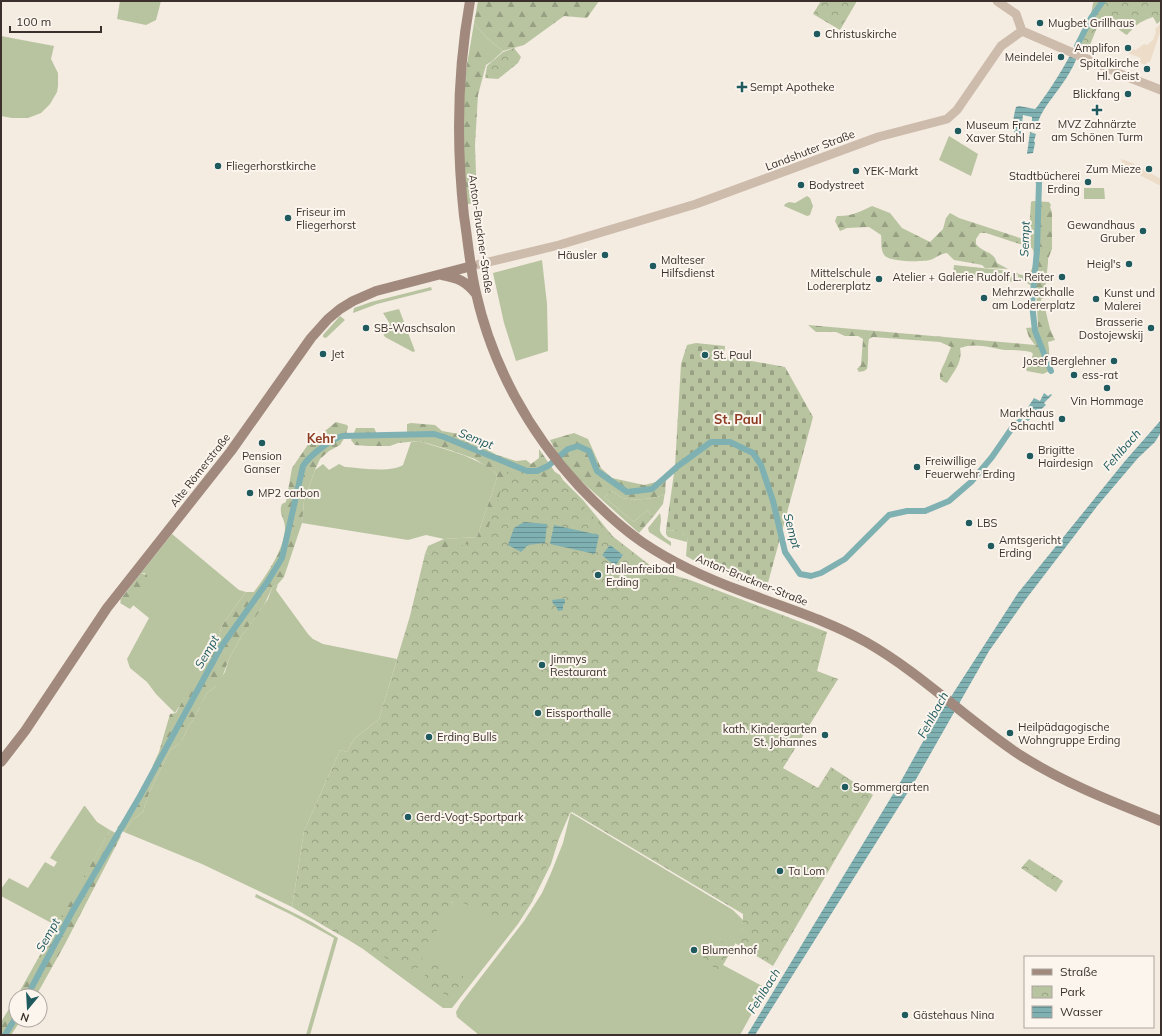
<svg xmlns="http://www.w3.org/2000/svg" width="1162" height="1036" viewBox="0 0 1162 1036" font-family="Mulish,sans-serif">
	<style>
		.green { fill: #b8c4a0 }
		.forest { fill: url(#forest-firs) }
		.cemetery { fill: url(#cemetery-stones) }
		.park { fill: url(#park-crowns) }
		.plaza { fill: #ecdcc8 }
		.water { fill: url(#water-rules) }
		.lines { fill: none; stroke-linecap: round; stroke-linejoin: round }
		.canal { stroke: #7fb0b2; stroke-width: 6 }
		.tertiary { stroke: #cdbbac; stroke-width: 9 }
		.secondary { stroke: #a18a7d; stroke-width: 10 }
		.poi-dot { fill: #1f5a5e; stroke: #fbf5ee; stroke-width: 1.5 }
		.labels { text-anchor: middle; stroke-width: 4; stroke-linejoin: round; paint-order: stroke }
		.poi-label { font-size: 11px; fill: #3b302b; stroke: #fbf5ee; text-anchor: start }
		.street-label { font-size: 11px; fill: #3b302b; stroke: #fbf5ee }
		.water-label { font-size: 12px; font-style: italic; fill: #1f5a5e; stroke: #fbf5ee }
		.quarter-label { font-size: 13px; font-weight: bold; fill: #8c3b22; stroke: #fbf5ee }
	</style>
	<defs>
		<pattern id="forest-firs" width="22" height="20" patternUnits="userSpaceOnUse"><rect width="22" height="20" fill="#b8c4a0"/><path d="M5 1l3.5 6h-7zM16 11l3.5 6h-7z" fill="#97a083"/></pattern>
		<pattern id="cemetery-stones" width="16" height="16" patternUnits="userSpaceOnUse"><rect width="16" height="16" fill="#b8c4a0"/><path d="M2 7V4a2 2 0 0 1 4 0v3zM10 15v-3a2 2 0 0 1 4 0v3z" fill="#97a083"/></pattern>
		<pattern id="park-crowns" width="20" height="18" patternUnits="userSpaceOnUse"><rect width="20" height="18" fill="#b8c4a0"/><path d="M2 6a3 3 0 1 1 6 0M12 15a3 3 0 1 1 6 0" fill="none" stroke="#97a083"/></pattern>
		<pattern id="water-rules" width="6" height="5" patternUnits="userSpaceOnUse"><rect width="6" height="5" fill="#7fb0b2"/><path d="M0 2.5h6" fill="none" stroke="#699091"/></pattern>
	</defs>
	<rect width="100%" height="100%" fill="#f4ebe1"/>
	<path class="green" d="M120 1H161L156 20 146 25 117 19Z
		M474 23 487 38 503 51 491 62 486 65V55L469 53Z
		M1 36 54 46 51 59 58 73V86L57 92 50 104 41 113 28 118H12L1 116Z
		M949 136 978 154 971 176 939 160Z
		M1084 188H1104L1105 199H1084Z
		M807 196 810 198 813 206 810 215 807 216 784 206 785 204 789 202 795 203Z
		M542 260 547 304 548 351 516 361 504 323 493 273Z
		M954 265 1010 271 1018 273 1015 282 953 277Z
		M431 287 432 290 377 304 353 313 354 308 371 302Z
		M399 309 415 351 413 352 385 337 381 330 390 324 383 313Z
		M340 316 345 320 326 338 323 337V335Z
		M419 441C448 451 471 454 496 473L497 478 477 537 444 539 426 535 408 540 302 523 304 501 315 470 323 464 329 470 339 464 345 467C361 468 389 473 403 465L411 442Z
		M666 486 663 504 653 517 647 510 634 522 604 497 612 491C615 493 619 496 623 498 632 501 657 499 665 494Z
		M660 513C664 529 652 530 671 542V546L649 532 648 528Z
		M666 530 679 531 683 536 684 532H689L687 542 668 537 666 534Z
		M172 534 239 590 246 592 222 625 217 643 207 661 175 713 156 694 147 682 130 668 127 659 149 618 133 605C141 595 147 586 145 573H141Z
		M278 584 276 590 308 634 313 639 323 644 397 659 379 719 354 739 347 752 340 750 304 831 292 907 202 864 124 832 132 820 143 812 149 793 170 750 178 745 183 739 187 729 193 720 207 693 215 687 225 672 229 659 241 637 268 599 272 588Z
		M84 806H85L97 822 110 830 57 926 1 896V889L9 878 28 888 45 862 54 867 57 862 50 858Z
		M571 813 733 910 744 921 743 928 739 937 723 965 766 988 740 1035H479L457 1017 456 1012 461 1003 524 921 542 893 551 873 563 843 570 815Z
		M565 819 551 864 532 902 518 924 452 1008H443L363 949 326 926 450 902 454 903 416 886Z
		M256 894 312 922 338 938 310 1035H306L334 938 292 915 255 897Z"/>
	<path class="forest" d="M478 1H599L587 18 564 16 524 45 503 51 487 38 474 23Z
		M476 48H483L486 55V65L478 95 475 145 477 203 467 204C462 154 459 103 469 53Z
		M1033 201 1049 202 1051 205 1050 207 1052 212V249L1048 259V263L1044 298 1041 299V303L1044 304 1050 329 1055 340 1048 342 1049 349V371L1043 374 1027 371 1026 369 1029 366 1033 354 1031 352C1022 350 1014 350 1005 350 991 348 975 342 960 348 963 362 954 371 947 383L944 382 940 379V374L942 368 945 362 951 347 940 342 873 337 869 339C867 349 869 359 867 369L864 371 859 372 857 369 861 365 863 339 858 336H845L836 332H816L808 325 1035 345 1029 337 1026 328 1038 327 1036 289 1018 277V274L1026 276 1029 275C1033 267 1037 257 1032 248L986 233H980L976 239V244C984 254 993 250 997 263L1008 269 985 268 982 265 977 264 954 260 947 253C938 254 937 258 930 260 922 262 891 262 885 256 880 250 882 242 881 235L869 227 847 228 840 231 835 221 837 216C849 217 862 211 872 206L890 213 902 228 930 242 943 229 946 218 950 213 959 218 1023 239 1028 237 1029 233 1031 202Z
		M336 422 347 425 348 427 346 435 340 445 329 451 320 459 315 470 304 501 302 523 284 577 278 584 272 588 264 605 241 637 229 659 221 680 215 687 207 693 193 720 187 729 183 739 178 745 170 750 149 793 143 812 132 820 124 832 117 828 120 824 129 820 138 805 150 780 153 765 159 752 170 714 176 713 192 682 207 661 217 643 222 625 246 592H254C266 576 285 548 285 528 285 519 278 513 282 504L286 502 292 468 309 443 320 435Z
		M411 423 435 425 442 431 459 434 497 455 516 461 526 460 531 464 539 458V449L555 472 560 475 563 480 583 500 615 539 487 543 425 554 428 546 444 539 477 537 497 478 496 473 475 459 450 450 419 441 398 443 390 446H368L355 445 351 440 356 428H374L379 438 405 436 407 431V424Z
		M574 433 588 439 601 468 612 478 644 485 656 482 666 475 665 494C657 499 633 501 623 498 619 496 615 493 612 491L604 497 634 522 647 510 653 517 639 533 570 471 557 453 550 440Z
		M141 573 147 575C149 586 138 601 130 609L120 603 121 601 120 600Z
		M110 830 121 836 65 944 36 996H17Z
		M16 997V1020H21L11 1035H1V1022Z"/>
	<path class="cemetery" d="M696 343 725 346 724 356 785 367 813 417 766 590 728 577V574L700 564 686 556 688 532H684L683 537 679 536V531L666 530 675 466 681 364 687 345Z"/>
	<path class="park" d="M821 1H857L840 30 813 14Z
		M1095 1H1161V20L1157 24 1153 17C1139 22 1137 24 1127 35L1125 34 1107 21 1102 22 1098 25 1088 50 1086 51 1082 50 1080 48 1089 26 1093 3Z
		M514 48 521 57 518 63 498 79 485 78 487 66 503 52Z
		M508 470 560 480 606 531 656 570 690 580 827 632 817 671 838 679 783 768 818 788 831 767 873 795 773 966 735 943 743 928V914L572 812 570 813 550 859 534 894 513 923 453 899 415 973 338 934 292 907 304 831 340 750 347 752 354 739 379 719 410 616 425 554 484 540Z
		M1029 859 1063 881 1056 892 1021 868Z
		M717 938 732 947 718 971 704 959 703 956Z
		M433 961 465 977 454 999 421 982Z"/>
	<path class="plaza" d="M1161 23V29L1150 62H1147L1146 65 1140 63 1141 58 1128 53 1129 51 1132 49 1136 50 1144 44 1147 45 1153 40 1156 32 1155 29Z
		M1121 159 1132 163 1161 179V186L1124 167Z"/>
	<path class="water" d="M1081 39C1080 58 1069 75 1058 90 1050 101 1041 111 1037 125L1032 124V117L1023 115 1020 139C1010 133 1013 118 1016 107L1019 106 1035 109 1037 107C1053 86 1065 65 1078 41Z
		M1030 132 1036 134 1034 141 1035 143 1033 153 1027 154Z
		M1044 393 1048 396 1051 394 1052 395 1044 403 1046 405 1028 421 1022 416 1034 398 1040 401Z
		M1161 420V432L1155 442 1138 458 1098 505 1026 599 989 651 915 781 755 1035H747L901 781 930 729 1018 593 1125 461Z
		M524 522 547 524 545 543 528 545 521 552 508 545 514 528Z
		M554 525 599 535 595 554 550 544Z
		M610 545 623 555 615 566 602 555Z
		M560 599H565V603L563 605V610L558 611 556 606 553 604 552 600Z"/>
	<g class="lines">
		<path class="canal" d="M1077 46 1091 18 1103 1
			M1037 177 1039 183 1037 250 1032 304 1035 331 1051 371
			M27 996 72 912 140 796 221 647 268 581 282 558 303 466C309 456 330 440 342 436L434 434 444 437 527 471H537L548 466 568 449 578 446 589 451 597 471 627 492 652 489 678 466 711 442H730L753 453 761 465 773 501 785 552 800 574 811 576 821 573 845 559 889 515 907 511H925L949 501 971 482 992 457 1012 428 1030 413
			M5 1035 16 1017"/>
		<path class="tertiary" d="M997 1 1016 14 1022 31
			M1022 31 1115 71
			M1120 74 1161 90
			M472 266 559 245 696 204 878 137 947 119 957 110 1001 46 1022 31"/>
		<path class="secondary" d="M470 1C457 73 456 143 464 216 468 241 470 268 476 293 492 365 529 432 579 486 598 506 619 526 642 542 673 563 708 579 744 592 785 608 827 620 866 642 921 673 967 720 1020 755 1064 783 1113 802 1161 821
			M442 275C458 278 466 281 476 294
			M1 762 25 731 107 608 231 451 311 338 328 319 340 309 353 301 376 291 472 266"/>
	</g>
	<g class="poi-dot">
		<circle cx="1040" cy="23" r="4"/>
		<circle cx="817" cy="34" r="4"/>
		<circle cx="1128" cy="48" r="4"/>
		<circle cx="1061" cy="57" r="4"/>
		<circle cx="1147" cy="69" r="4"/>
		<path d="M740 81h4v4h4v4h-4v4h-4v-4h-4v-4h4z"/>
		<circle cx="1128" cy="94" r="4"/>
		<path d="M1095 104h4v4h4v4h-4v4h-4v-4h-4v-4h4z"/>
		<circle cx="958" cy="131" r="4"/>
		<circle cx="218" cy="166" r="4"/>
		<circle cx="1149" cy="169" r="4"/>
		<circle cx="856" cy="171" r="4"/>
		<circle cx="1088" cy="182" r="4"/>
		<circle cx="801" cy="185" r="4"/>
		<circle cx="288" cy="218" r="4"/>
		<circle cx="1143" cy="231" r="4"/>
		<circle cx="605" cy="255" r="4"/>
		<circle cx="1129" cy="264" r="4"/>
		<circle cx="653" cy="266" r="4"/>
		<circle cx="1062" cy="277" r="4"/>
		<circle cx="879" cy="279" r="4"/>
		<circle cx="984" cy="298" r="4"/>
		<circle cx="1096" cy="299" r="4"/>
		<circle cx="366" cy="328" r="4"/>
		<circle cx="1151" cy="328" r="4"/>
		<circle cx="323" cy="354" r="4"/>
		<circle cx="705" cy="355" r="4"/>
		<circle cx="1114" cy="361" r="4"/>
		<circle cx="1074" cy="375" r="4"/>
		<circle cx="1107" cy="388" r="4"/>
		<circle cx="1062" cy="419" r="4"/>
		<circle cx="262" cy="443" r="4"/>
		<circle cx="1030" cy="456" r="4"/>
		<circle cx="917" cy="467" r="4"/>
		<circle cx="250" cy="493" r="4"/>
		<circle cx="969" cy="523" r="4"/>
		<circle cx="991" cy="546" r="4"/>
		<circle cx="598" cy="575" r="4"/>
		<circle cx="542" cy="665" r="4"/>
		<circle cx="538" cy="713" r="4"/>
		<circle cx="1010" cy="733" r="4"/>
		<circle cx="825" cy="735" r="4"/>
		<circle cx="429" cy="737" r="4"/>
		<circle cx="845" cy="787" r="4"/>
		<circle cx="408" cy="817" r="4"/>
		<circle cx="780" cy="871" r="4"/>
		<circle cx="694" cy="950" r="4"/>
		<circle cx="905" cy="1015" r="4"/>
	</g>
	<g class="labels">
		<g class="poi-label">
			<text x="1048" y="27">Mugbet Grillhaus</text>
			<text x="825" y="38">Christuskirche</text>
			<text x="1120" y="52" text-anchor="end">Amplifon</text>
			<text x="1053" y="61" text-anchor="end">Meindelei</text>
			<text x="1139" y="67" text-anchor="end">Spitalkirche<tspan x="1139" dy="13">Hl. Geist</tspan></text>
			<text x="750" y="91">Sempt Apotheke</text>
			<text x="1120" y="98" text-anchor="end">Blickfang</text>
			<text x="1097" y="128" text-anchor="middle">MVZ Zahnärzte<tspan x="1097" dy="13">am Schönen Turm</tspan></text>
			<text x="966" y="129">Museum Franz<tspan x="966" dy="13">Xaver Stahl</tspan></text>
			<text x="226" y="170">Fliegerhorstkirche</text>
			<text x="1141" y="173" text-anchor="end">Zum Mieze</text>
			<text x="864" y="175">YEK-Markt</text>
			<text x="1080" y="180" text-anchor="end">Stadtbücherei<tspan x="1080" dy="13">Erding</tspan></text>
			<text x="809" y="189">Bodystreet</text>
			<text x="296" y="216">Friseur im<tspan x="296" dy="13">Fliegerhorst</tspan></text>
			<text x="1135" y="229" text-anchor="end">Gewandhaus<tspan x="1135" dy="13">Gruber</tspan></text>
			<text x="597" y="259" text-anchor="end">Häusler</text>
			<text x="661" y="264">Malteser<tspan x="661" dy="13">Hilfsdienst</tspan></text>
			<text x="1121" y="268" text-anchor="end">Heigl's</text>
			<text x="871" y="277" text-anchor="end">Mittelschule<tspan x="871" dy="13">Lodererplatz</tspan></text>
			<text x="1054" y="281" text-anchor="end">Atelier + Galerie Rudolf L. Reiter</text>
			<text x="992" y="296">Mehrzweckhalle<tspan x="992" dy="13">am Lodererplatz</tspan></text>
			<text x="1104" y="297">Kunst und<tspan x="1104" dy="13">Malerei</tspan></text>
			<text x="1143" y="326" text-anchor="end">Brasserie<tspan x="1143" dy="13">Dostojewskij</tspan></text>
			<text x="374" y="332">SB-Waschsalon</text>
			<text x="331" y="358">Jet</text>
			<text x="713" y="359">St. Paul</text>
			<text x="1106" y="365" text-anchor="end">Josef Berglehner</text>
			<text x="1082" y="379">ess-rat</text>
			<text x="1107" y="405" text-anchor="middle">Vin Hommage</text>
			<text x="1054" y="417" text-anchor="end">Markthaus<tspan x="1054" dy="13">Schachtl</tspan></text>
			<text x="1038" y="454">Brigitte<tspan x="1038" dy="13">Hairdesign</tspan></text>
			<text x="262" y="460" text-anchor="middle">Pension<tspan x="262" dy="13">Ganser</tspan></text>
			<text x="925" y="465">Freiwillige<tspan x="925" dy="13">Feuerwehr Erding</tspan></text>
			<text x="258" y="497">MP2 carbon</text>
			<text x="977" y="527">LBS</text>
			<text x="999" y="544">Amtsgericht<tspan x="999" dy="13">Erding</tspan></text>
			<text x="606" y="573">Hallenfreibad<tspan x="606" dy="13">Erding</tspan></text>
			<text x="550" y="663">Jimmys<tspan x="550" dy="13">Restaurant</tspan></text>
			<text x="546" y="717">Eissporthalle</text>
			<text x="1018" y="731">Heilpädagogische<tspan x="1018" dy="13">Wohngruppe Erding</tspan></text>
			<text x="817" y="733" text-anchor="end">kath. Kindergarten<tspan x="817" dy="13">St. Johannes</tspan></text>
			<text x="437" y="741">Erding Bulls</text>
			<text x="853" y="791">Sommergarten</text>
			<text x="416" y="821">Gerd-Vogt-Sportpark</text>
			<text x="788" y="875">Ta Lom</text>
			<text x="702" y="954">Blumenhof</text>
			<text x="913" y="1019">Gästehaus Nina</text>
		</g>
		<g class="street-label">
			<text transform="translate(810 150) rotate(-21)" y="4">Landshuter Straße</text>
			<text transform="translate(481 234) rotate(82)" y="4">Anton-Bruckner-Straße</text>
			<text transform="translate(200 470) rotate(-52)" y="4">Alte Römerstraße</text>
			<text transform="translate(752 580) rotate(22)" y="4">Anton-Bruckner-Straße</text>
		</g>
		<g class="water-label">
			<text transform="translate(1025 239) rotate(-88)" y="4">Sempt</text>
			<text transform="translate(476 439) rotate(22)" y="4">Sempt</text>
			<text transform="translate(1122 450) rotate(-49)" y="4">Fehlbach</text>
			<text transform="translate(792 531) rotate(75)" y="4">Sempt</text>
			<text transform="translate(207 652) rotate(-60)" y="4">Sempt</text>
			<text transform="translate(933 715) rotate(-61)" y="4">Fehlbach</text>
			<text transform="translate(48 935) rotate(-61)" y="4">Sempt</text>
			<text transform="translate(764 991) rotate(-58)" y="4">Fehlbach</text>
		</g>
		<g class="quarter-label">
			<text x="738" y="424">St. Paul</text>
			<text x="321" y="443">Kehr</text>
		</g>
	</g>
	<rect width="1162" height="1036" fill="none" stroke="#3b302b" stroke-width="4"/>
	<rect x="1024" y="956" width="130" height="72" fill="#fbf5ee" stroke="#aea6a0"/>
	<rect x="1032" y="969" width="20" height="6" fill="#a18a7d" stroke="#aea6a0"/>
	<text x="1060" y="976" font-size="12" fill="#3b302b">Straße</text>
	<rect x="1032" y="986" width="20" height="12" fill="url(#park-crowns)" stroke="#aea6a0"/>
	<text x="1060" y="996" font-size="12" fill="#3b302b">Park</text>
	<rect x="1032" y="1006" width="20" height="12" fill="url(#water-rules)" stroke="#aea6a0"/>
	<text x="1060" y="1016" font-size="12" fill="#3b302b">Wasser</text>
	<g transform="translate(28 1008) rotate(198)"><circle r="19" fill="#fbf5ee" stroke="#aea6a0"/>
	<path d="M0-3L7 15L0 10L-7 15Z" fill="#1f5a5e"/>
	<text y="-6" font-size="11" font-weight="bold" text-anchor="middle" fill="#3b302b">N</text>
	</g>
	<path d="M10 26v6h91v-6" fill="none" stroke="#3b302b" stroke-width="2"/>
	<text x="16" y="26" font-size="12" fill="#3b302b" stroke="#fbf5ee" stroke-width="3" paint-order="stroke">100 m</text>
</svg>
